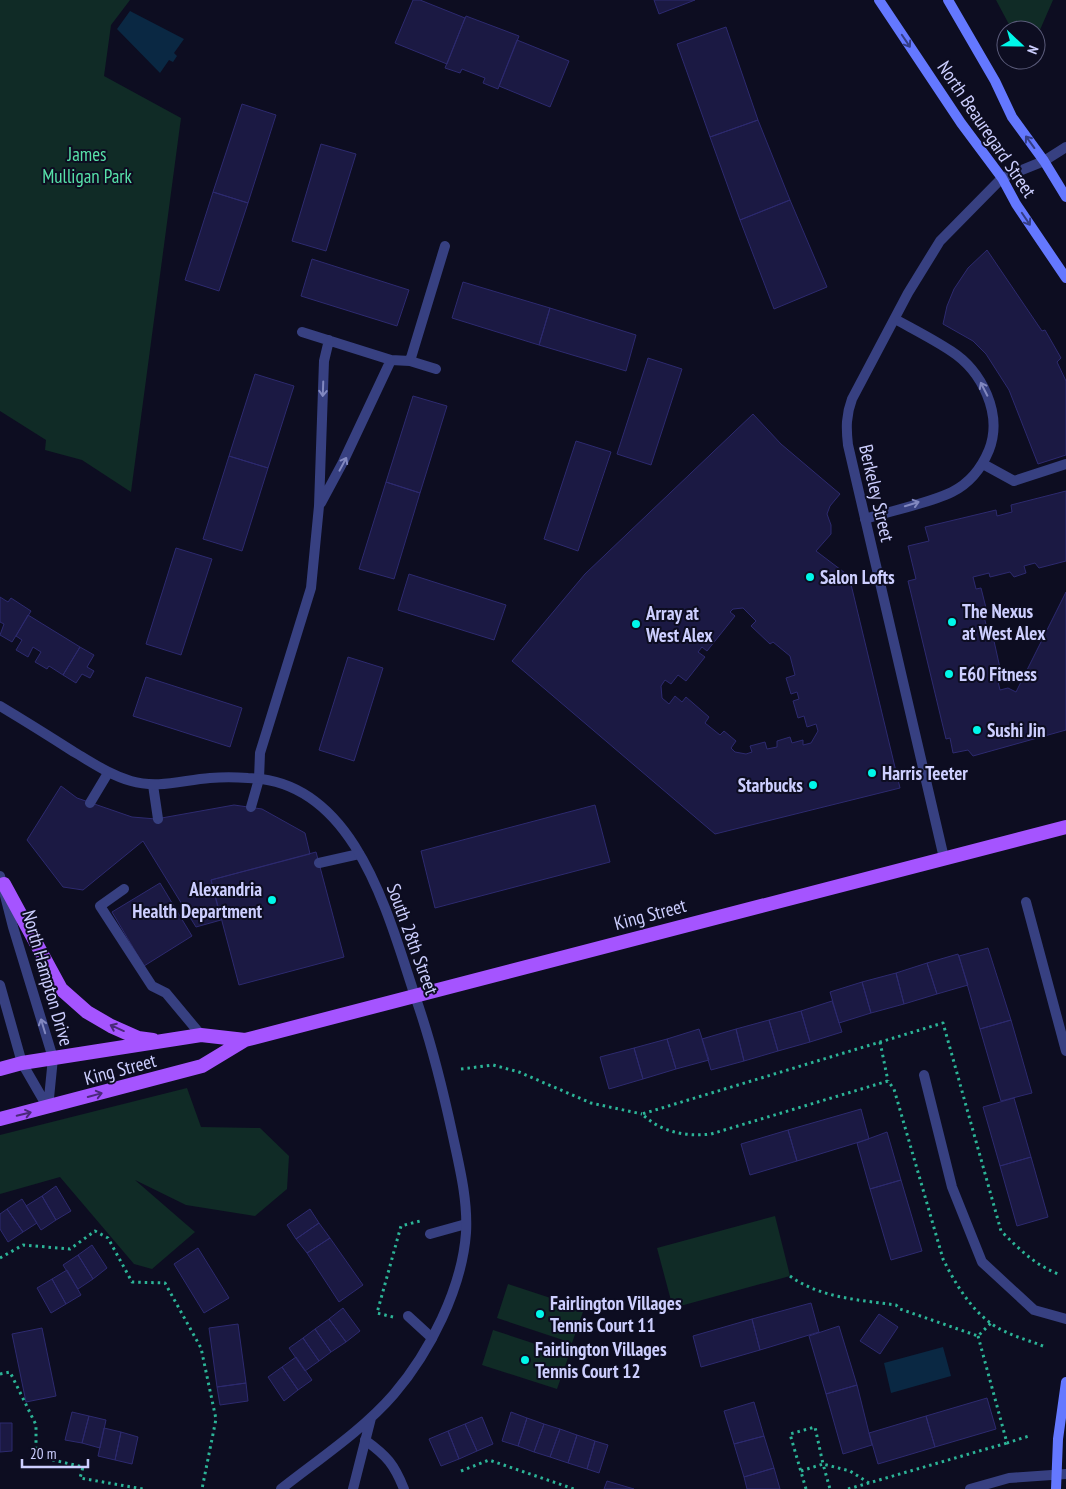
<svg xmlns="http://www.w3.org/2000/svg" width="1066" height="1489" viewBox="0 0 1066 1489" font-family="'PT Sans Narrow',sans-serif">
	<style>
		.green { fill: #102b26 }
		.water { fill: #0a2843 }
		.building { fill: #1b1943; stroke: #2d2a6f; fill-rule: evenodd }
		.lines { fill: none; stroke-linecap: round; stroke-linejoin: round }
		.path { stroke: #2cb497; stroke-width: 3; stroke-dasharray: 2.5 4; stroke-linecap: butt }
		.service { stroke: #374081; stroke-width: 10 }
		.minor { stroke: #374081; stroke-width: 10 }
		.tertiary { stroke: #374081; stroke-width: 10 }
		.secondary { stroke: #6478ff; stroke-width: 10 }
		.primary { stroke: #a554ff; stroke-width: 14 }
		.oneway { stroke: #343d85 }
		.oneway2 { stroke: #8288c0 }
		.oneway3 { stroke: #4a297a }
		.poi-dot { fill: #00f8ea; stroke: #0d0d21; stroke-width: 2 }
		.labels { text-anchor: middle; stroke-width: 4; stroke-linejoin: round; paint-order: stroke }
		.street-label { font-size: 19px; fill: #cdcfff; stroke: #0d0d21 }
		.park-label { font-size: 19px; fill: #57e1a9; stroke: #0d0d21 }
		.poi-label { font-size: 19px; font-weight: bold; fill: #cdcfff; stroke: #0d0d21; text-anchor: start }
	</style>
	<rect width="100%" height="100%" fill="#0d0d21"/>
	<path class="green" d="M0 0H130L111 25 104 76 181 118 131 492 82 460 45 450 46 440 0 411Z
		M996 0H1053L1036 39V30H1012Z
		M187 1088 201 1127 260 1128 289 1156 287 1189 255 1216 186 1205 135 1180 195 1232 152 1269 134 1264 60 1177 0 1194V1135Z
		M775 1216 790 1276 673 1308 657 1248Z
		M508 1284 584 1309 572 1343 497 1318Z
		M493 1330 569 1355 557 1389 482 1365Z"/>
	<path class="water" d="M130 11 184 39 174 53 177 56 173 62 169 60 160 73 117 29Z
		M943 1347 951 1376 891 1393 884 1363Z"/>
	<path class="building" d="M413 0H420L465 18 447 64 395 43Z
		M654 0H695L659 14Z
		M466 16 519 36 498 89 483 83 485 78 462 69 460 73 445 68Z
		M726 27 758 120 710 137 677 44Z
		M517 40 569 61 550 107 499 86Z
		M242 104 276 115 248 203 213 192Z
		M758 120 790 200 740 220 710 137Z
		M321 144 356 154 326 251 292 241Z
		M213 192 248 203 219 291 185 280Z
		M790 200 827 287 774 309 740 220Z
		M987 250 1042 331 1045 330 1061 358 1057 362 1066 381V455L1038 464 1009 390 986 354 973 341 943 324 947 306 954 289 968 268Z
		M312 259 409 290 397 326 301 296Z
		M463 282 550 308 539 345 452 318Z
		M550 308 636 335 626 371 539 345Z
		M648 358 682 369 651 465 617 454Z
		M255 374 294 386 268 468 229 456Z
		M413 396 447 406 420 493 386 482Z
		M753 414 781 444 840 494 830 506 827 514 831 525V534L816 551 849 576 900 788 715 834 512 661 585 574ZM743 608 756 621 751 626 770 644 773 642 790 656 795 675 786 678 791 694 797 692 799 699 793 701 798 718 804 716 807 727 816 724 818 731 811 743 803 745V740L792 743 790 737 777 741V747L767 749 765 742 750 746 752 752 746 754 735 752 731 748 736 741 724 731 720 735 705 723 709 717 686 697 682 702 675 696 669 704 662 698 661 686 665 680 671 684 678 675 686 681 705 657 698 652 702 647 707 651 735 616 730 612 733 609Z
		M576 441 611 452 578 551 544 539Z
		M229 456 268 468 242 551 203 539Z
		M386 482 420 493 394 579 359 569Z
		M1066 491V561L1039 568 1035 563 1024 566 1026 573 1014 577 1010 572 990 577 989 573 973 577 976 589 981 588 987 612H983L988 633 992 632 1000 668 995 669 1000 690 1008 688 1016 692 1066 592V730L973 756 968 750 953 753 950 738 946 739 908 581 916 579 908 546 929 541 925 527 996 510 997 516 1012 512 1011 505Z
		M176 548 212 559 181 655 146 644Z
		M409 574 506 605 494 640 398 610Z
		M0 597 8 602 11 598 31 611 12 642 0 635 4 624 0 622Z
		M28 615 80 647 63 675 49 666 47 669 35 662 41 652 33 647 28 657 16 650 22 640 16 636Z
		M80 647 94 655 87 667 94 671 90 678 82 674 76 683 63 675Z
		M348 657 383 668 354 761 319 750Z
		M146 677 242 708 230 747 133 716Z
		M61 786 77 798 132 817 156 819 234 805 262 809 305 833 310 854 211 880 221 920 196 927 143 841 83 890 63 887 27 840Z
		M595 805 610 862 435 908 421 851Z
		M316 852 344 957 239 985 211 880Z
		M160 883 192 936 144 966 112 912Z
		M988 948 1011 1020 980 1029 959 956Z
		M958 954 968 985 937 994 927 963Z
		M927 963 937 994 904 1004 896 973Z
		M896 973 904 1004 871 1013 862 982Z
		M862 982 871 1013 839 1023 830 992Z
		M832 1001 842 1032 810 1042 801 1011Z
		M801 1011 810 1042 778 1051 769 1020Z
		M769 1020 778 1051 744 1061 736 1029Z
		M1011 1020 1032 1093 1001 1101 980 1029Z
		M699 1029 709 1060 676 1069 667 1039Z
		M736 1029 744 1061 711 1070 702 1039Z
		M667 1039 676 1069 643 1079 634 1048Z
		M634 1048 643 1079 609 1089 600 1057Z
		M1014 1098 1031 1157 1000 1166 983 1107Z
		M861 1109 869 1139 797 1161 788 1130Z
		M788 1130 797 1161 750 1175 741 1144Z
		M887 1132 901 1180 870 1189 857 1143Z
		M1031 1157 1048 1217 1017 1226 1000 1166Z
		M901 1180 922 1251 891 1260 870 1189Z
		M56 1186 71 1211 56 1220 42 1196Z
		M42 1196 56 1220 41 1230 26 1206Z
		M22 1199 37 1223 23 1232 7 1209Z
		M7 1209 23 1232 8 1242 0 1229V1214Z
		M310 1209 319 1223 296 1239 287 1225Z
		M319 1223 330 1238 307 1253 296 1239Z
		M330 1238 363 1285 339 1302 307 1253Z
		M92 1245 107 1268 93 1279 78 1255Z
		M198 1248 229 1298 204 1313 174 1264Z
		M78 1255 93 1279 78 1289 63 1265Z
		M67 1270 81 1295 66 1304 52 1279Z
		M52 1279 66 1304 51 1313 37 1288Z
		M811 1303 819 1332 760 1350 752 1319Z
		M343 1308 360 1331 346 1342 329 1319Z
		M879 1314 898 1327 880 1354 860 1341Z
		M329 1319 346 1342 331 1352 315 1329Z
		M752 1319 760 1350 701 1367 693 1336Z
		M238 1324 246 1383 217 1387 209 1328Z
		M839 1326 857 1385 826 1394 809 1336Z
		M42 1328 56 1396 26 1402 12 1334Z
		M315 1329 331 1352 319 1361 303 1338Z
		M303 1338 319 1361 305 1371 289 1348Z
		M296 1357 312 1380 298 1390 282 1367Z
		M282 1367 298 1390 284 1401 268 1377Z
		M246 1383 248 1401 220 1405 217 1387Z
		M857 1385 872 1445 843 1454 826 1394Z
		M987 1398 996 1429 935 1447 926 1416Z
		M754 1402 764 1436 734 1444 724 1411Z
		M72 1412 89 1416 82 1443 65 1440Z
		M511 1412 527 1418 518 1446 502 1441Z
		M89 1416 106 1420 100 1448 82 1443Z
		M926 1416 935 1447 878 1464 869 1433Z
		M482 1417 493 1444 477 1451 465 1424Z
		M527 1418 544 1424 534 1452 518 1446Z
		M0 1423H12V1451L0 1452Z
		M465 1424 477 1451 459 1459 448 1431Z
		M544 1424 560 1429 550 1457 534 1452Z
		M104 1428 121 1432 115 1460 98 1456Z
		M560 1429 577 1435 568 1463 550 1457Z
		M448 1431 459 1459 441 1466 429 1439Z
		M121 1432 138 1437 132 1464 115 1460Z
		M577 1435 595 1441 587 1469 568 1463Z
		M764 1436 774 1468 744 1477 734 1444Z
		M595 1441 608 1445 599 1473 587 1469Z
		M774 1468 780 1489H747L744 1477Z
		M607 1481 634 1489H604Z"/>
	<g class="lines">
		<path class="path" d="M880 1042 888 1081
			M461 1069 493 1065 519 1072 591 1103 642 1114
			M0 1258 23 1245 70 1249 95 1231 108 1238 132 1282 165 1283 201 1348 216 1419 202 1489
			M790 1276C820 1298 860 1300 896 1305L900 1309 978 1336 992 1322
			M393 1317 377 1313 401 1226 420 1221
			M978 1336 1007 1443 1029 1436
			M1043 1346C1031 1341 1018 1338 1006 1332 976 1319 957 1287 943 1259L894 1089 888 1081 711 1134C685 1137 661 1132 642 1114L943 1023 1001 1231C1020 1250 1036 1266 1061 1275
			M0 1374 10 1372 36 1425V1456L83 1467 80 1478 143 1489
			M461 1471 489 1460 574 1489
			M801 1471 823 1464 830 1489
			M806 1489 790 1434 815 1427 823 1464 850 1471 869 1483
			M848 1489 1007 1443"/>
		<path class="service" d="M302 332 391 360 410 361 436 369
			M410 361 445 246
			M983 464 1014 481 1066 464
			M321 503 343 462 391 360
			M865 519C890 511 930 503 952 492 970 483 982 467 989 450 1003 414 982 371 951 351 933 339 913 329 895 319
			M153 785 158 819
			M90 803 108 773
			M251 807 259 779 260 753 311 588 319 506 324 361 329 340
			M319 863 359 854
			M124 889 100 906 152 986 166 993 201 1035
			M1026 902 1066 1051
			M924 1075 952 1187 982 1262 1034 1310 1066 1319
			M430 1234 466 1224
			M408 1316 432 1338
			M365 1440C387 1456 394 1464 404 1489
			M970 1489 1009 1478 1066 1474"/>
		<path class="minor" d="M0 706C25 721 49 736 74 752 93 763 110 775 131 781 158 789 183 780 210 778 222 777 235 777 248 778 355 780 388 915 415 996
			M944 858 848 445C846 428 846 415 852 399L908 293 940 241 1002 178 1044 161 1066 147"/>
		<path class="tertiary" d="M0 876 13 927 53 1058 48 1108
			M0 985 22 1063 48 1108
			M281 1489C319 1459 363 1430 394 1394 430 1352 462 1288 466 1233 468 1199 459 1165 452 1132 442 1086 431 1041 415 996
			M353 1489 371 1418"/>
		<path class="secondary" d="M879 0 961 123 1002 178 1016 204 1066 278
			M948 0 995 81 1012 117 1044 161 1066 197
			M1056 1489 1058 1439 1066 1382"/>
		<path class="primary" d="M4 884 61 989 87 1012 111 1026 138 1038 153 1040
			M0 1069 22 1063 201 1035 245 1040
			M0 1119 202 1066 245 1040 1066 827"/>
	</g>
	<defs><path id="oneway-shaft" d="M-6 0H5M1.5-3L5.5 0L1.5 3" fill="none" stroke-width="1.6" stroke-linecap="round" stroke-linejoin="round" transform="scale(1.25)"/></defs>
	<g class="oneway">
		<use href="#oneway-shaft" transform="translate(906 41) rotate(56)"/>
		<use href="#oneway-shaft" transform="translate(1030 142) rotate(-126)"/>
		<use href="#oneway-shaft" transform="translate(1026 219) rotate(56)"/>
	</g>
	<g class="oneway2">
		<use href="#oneway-shaft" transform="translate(323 389) rotate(92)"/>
		<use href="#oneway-shaft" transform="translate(984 389) rotate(-117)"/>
		<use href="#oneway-shaft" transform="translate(343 464) rotate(-62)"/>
		<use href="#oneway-shaft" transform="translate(912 504) rotate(-17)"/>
		<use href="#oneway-shaft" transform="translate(43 1026) rotate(-107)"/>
	</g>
	<g class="oneway3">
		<use href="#oneway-shaft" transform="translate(117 1028) rotate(-156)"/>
		<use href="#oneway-shaft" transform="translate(95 1095) rotate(-15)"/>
		<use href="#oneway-shaft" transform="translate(24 1114) rotate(-13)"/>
	</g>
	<g class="poi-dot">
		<circle cx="810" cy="577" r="5"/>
		<circle cx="952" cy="622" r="5"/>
		<circle cx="636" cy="624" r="5"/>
		<circle cx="949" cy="674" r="5"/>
		<circle cx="977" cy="730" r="5"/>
		<circle cx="872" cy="773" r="5"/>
		<circle cx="813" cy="785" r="5"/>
		<circle cx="272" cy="900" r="5"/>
		<circle cx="540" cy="1314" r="5"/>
		<circle cx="525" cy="1360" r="5"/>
	</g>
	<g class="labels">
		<g class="street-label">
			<text transform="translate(987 129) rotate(56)" y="7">North Beauregard Street</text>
			<text transform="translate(877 493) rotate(77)" y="7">Berkeley Street</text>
			<text transform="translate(650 914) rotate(-15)" y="7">King Street</text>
			<text transform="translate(413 939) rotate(70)" y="7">South 28th Street</text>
			<text transform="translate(48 978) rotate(74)" y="7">North Hampton Drive</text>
			<text transform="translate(120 1069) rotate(-15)" y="7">King Street</text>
		</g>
		<g class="park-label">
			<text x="87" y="161">James<tspan x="87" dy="22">Mulligan Park</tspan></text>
		</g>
		<g class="poi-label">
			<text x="820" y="584">Salon Lofts</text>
			<text x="962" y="618">The Nexus<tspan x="962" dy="22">at West Alex</tspan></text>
			<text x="646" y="620">Array at<tspan x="646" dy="22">West Alex</tspan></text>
			<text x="959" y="681">E60 Fitness</text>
			<text x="987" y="737">Sushi Jin</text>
			<text x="882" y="780">Harris Teeter</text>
			<text x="803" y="792" text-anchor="end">Starbucks</text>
			<text x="262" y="896" text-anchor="end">Alexandria<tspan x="262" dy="22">Health Department</tspan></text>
			<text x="550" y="1310">Fairlington Villages<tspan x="550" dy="22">Tennis Court 11</tspan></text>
			<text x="535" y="1356">Fairlington Villages<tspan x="535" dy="22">Tennis Court 12</tspan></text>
		</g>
	</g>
	<g transform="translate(1021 45) rotate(112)"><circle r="24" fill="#0d0d21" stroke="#5a5b7a"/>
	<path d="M0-4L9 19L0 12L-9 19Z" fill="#00f8ea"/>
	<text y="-8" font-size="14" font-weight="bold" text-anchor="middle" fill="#cdcfff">N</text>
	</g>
	<path d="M22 1459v8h66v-8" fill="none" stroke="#cdcfff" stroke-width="2.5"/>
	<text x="30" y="1459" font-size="15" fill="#cdcfff" stroke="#0d0d21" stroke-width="4" paint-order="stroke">20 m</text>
</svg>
